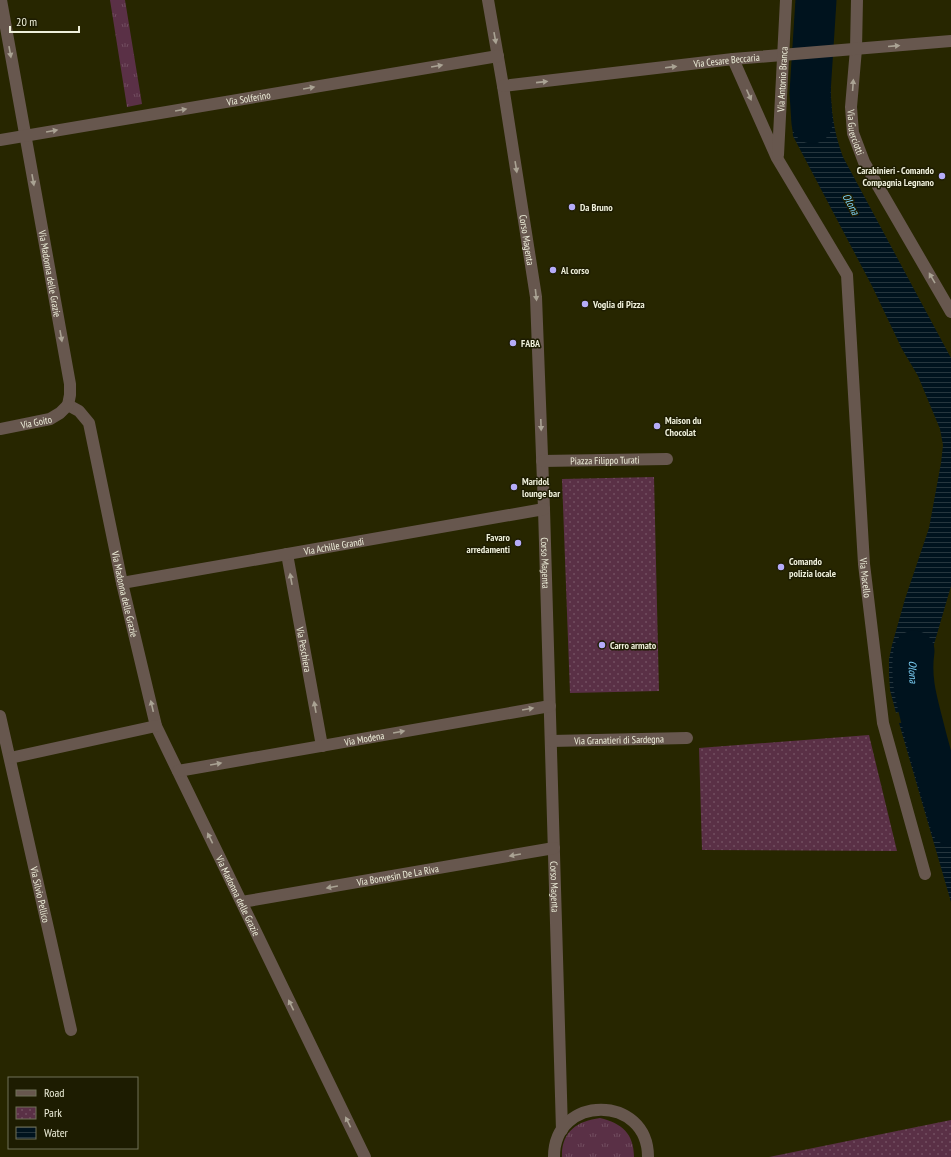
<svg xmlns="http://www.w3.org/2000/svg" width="951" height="1157" viewBox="0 0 951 1157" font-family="'PT Sans Narrow',sans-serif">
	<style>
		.grass { fill: url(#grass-tufts) }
		.park { fill: url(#park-dots) }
		.water { fill: url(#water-rules) }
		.pier { fill: #272600 }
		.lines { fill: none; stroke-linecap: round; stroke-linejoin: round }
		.river { stroke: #00131e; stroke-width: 41 }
		.minor { stroke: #67574e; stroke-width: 12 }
		.oneway { fill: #aaa394 }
		.poi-dot { fill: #b5acf9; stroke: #1d1c01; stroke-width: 1.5 }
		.labels { text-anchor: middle; stroke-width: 3; stroke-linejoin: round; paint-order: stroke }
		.street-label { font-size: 10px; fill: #eeefda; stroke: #1d1c01 }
		.poi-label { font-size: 10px; font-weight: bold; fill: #eeefda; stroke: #1d1c01; text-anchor: start }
		.water-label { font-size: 11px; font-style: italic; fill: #7ed4fb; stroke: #1d1c01 }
	</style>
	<defs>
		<pattern id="grass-tufts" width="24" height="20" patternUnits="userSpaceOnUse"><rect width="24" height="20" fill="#5a3046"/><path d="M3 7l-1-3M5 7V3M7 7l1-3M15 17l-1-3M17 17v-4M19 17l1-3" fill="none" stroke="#724e60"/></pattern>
		<pattern id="park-dots" width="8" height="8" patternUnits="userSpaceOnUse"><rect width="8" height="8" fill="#5a3046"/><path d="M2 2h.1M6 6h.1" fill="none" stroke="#724e60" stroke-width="1.8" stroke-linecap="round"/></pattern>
		<pattern id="water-rules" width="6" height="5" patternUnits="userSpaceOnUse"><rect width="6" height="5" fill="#00131e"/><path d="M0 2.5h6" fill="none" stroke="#26363e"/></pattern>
	</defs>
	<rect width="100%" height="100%" fill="#272600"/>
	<path class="grass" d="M110 0H125L142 104 127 107Z
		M600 1118C622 1123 634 1134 634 1157H562C561 1132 577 1121 600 1118Z"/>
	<path class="park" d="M654 477 659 691 570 693 562 479Z
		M869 735 897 851 702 850 699 748Z
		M951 1120V1157H769Z"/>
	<path class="water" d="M796 0H836L834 26 794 31Z
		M831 64C830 99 831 124 843 157L951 358V586L930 658C928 674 931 687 935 702L896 713 890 690 889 675V659L892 645 905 599 929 528 941 463 943 445 940 429 918 376 902 349 872 286 793 136 791 110 792 69Z
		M939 712 951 753V902L899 723Z"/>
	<path class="pier" d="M834 26V28L794 33V31Z
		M831 62V64L792 69V67Z
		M935 702 936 704 897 715 896 713Z
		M938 710 939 712 899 723V721Z"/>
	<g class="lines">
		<g class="river">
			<path d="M812 123 810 93 816 0"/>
			<path id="s1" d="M914 651C910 680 917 701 924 729 932 761 942 793 951 825"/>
		</g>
		<g class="minor">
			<path id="s2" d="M1 0 70 384V395L68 405"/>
			<path id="s3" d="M488 0 503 86 536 297 544 509 562 1130"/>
			<path id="s4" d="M857 0 856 49 851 107 853 133 864 162 951 312"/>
			<path id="s5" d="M733 59 777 158 847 275 864 564 883 723 925 874"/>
			<path id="s6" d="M503 86 733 59 951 41"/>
			<path id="s7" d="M0 140 498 56"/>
			<path id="s8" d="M778 155 786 0"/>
			<path id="s9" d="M68 405 79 411 89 423 122 583 156 726 365 1157"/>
			<path id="s10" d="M0 429 50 419 60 413 68 405"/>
			<path id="s11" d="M542 461 667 459"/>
			<path id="s12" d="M287 554 322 746"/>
			<path id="s13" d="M122 583 544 509"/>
			<path id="s14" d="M0 716 71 1030"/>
			<path id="s15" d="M551 741 687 738"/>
			<path d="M10 758 156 726"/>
			<path id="s16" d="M178 771 550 706"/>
			<path id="s17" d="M242 902 554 848"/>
			<path d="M554 1157C554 1094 648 1094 648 1157"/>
		</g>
	</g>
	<defs><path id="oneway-solid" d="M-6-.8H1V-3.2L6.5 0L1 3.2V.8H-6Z"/></defs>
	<g class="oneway">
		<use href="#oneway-solid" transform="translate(495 38) rotate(80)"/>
		<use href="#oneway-solid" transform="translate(894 46) rotate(-5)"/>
		<use href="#oneway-solid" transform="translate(10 52) rotate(80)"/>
		<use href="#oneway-solid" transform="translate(437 66) rotate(-10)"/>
		<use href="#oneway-solid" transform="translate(671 67) rotate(-7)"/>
		<use href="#oneway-solid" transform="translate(542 82) rotate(-6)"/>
		<use href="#oneway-solid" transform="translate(853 85) rotate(-86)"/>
		<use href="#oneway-solid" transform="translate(309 88) rotate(-10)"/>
		<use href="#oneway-solid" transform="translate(749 95) rotate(66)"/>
		<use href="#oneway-solid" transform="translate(181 110) rotate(-10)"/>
		<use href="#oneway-solid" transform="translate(52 131) rotate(-10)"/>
		<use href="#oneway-solid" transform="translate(516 167) rotate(81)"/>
		<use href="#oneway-solid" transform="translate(33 180) rotate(80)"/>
		<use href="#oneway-solid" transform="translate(932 278) rotate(-120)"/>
		<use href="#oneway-solid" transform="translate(536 295) rotate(84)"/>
		<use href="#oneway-solid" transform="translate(61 336) rotate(80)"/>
		<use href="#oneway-solid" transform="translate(541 425) rotate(88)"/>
		<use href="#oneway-solid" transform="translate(291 579) rotate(-100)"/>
		<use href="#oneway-solid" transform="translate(152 706) rotate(-103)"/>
		<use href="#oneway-solid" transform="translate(315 707) rotate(-100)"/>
		<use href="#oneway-solid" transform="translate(528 709) rotate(-10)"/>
		<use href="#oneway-solid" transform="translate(399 732) rotate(-10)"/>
		<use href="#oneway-solid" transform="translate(216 764) rotate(-10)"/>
		<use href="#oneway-solid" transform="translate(210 838) rotate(-116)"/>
		<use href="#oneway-solid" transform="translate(515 855) rotate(170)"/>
		<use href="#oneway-solid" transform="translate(332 887) rotate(170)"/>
		<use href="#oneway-solid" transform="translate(291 1005) rotate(-116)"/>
		<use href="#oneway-solid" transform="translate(348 1122) rotate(-116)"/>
	</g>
	<g class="poi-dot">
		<circle cx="942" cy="176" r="4"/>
		<circle cx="572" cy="207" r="4"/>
		<circle cx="553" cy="270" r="4"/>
		<circle cx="585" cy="304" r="4"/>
		<circle cx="513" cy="343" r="4"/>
		<circle cx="657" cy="426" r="4"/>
		<circle cx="514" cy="487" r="4"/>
		<circle cx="518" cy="543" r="4"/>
		<circle cx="781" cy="567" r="4"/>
		<circle cx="602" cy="645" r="4"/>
	</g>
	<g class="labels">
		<g class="street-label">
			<text dy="4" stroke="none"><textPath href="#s6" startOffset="225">Via Cesare Beccaria</textPath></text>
			<text dy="4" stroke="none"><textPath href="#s8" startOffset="76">Via Antonio Branca</textPath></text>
			<text dy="4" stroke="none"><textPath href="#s7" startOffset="252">Via Solferino</textPath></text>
			<text dy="4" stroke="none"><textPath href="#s4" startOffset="133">Via Guerciotti</textPath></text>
			<text dy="4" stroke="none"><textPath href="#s3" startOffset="243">Corso Magenta</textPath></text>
			<text dy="4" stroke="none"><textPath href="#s2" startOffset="278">Via Madonna delle Grazie</textPath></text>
			<text dy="4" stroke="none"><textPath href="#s10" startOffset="37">Via Goito</textPath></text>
			<text dy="4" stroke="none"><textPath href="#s11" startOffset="63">Piazza Filippo Turati</textPath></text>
			<text dy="4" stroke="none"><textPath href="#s13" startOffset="215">Via Achille Grandi</textPath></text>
			<text dy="4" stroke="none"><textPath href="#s3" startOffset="567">Corso Magenta</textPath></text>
			<text dy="4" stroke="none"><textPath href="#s5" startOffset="548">Via Macello</textPath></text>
			<text dy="4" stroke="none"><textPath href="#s9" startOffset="203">Via Madonna delle Grazie</textPath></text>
			<text dy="4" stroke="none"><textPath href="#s12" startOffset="97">Via Peschiera</textPath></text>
			<text dy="4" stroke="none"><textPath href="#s16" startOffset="189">Via Modena</textPath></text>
			<text dy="4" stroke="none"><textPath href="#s15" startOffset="68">Via Granatieri di Sardegna</textPath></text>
			<text dy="4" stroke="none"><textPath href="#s17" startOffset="158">Via Bonvesin De La Riva</textPath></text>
			<text dy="4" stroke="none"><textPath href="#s3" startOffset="891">Corso Magenta</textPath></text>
			<text dy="4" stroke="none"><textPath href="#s14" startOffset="183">Via Silvio Pellico</textPath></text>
			<text dy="4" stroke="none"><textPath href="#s9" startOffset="527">Via Madonna delle Grazie</textPath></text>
		</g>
		<g class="poi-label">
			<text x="934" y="174" text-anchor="end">Carabinieri - Comando<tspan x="934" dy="12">Compagnia Legnano</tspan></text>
			<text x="580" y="211">Da Bruno</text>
			<text x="561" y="274">Al corso</text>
			<text x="593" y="308">Voglia di Pizza</text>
			<text x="521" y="347">FABA</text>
			<text x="665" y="424">Maison du<tspan x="665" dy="12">Chocolat</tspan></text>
			<text x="522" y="485">Maridol<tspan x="522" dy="12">lounge bar</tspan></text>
			<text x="510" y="541" text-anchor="end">Favaro<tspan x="510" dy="12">arredamenti</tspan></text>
			<text x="789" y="565">Comando<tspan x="789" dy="12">polizia locale</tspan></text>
			<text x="610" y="649">Carro armato</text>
		</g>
		<g class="water-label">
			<text transform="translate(851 204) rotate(61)" y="4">Olona</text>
			<text dy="4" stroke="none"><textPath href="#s1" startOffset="21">Olona</textPath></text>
		</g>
	</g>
	<rect x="8" y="1077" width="130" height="72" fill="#1d1c01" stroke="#717058"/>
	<rect x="16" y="1090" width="20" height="6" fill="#67574e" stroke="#717058"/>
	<text x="44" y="1097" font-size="12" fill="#eeefda">Road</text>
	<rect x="16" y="1107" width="20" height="12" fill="url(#park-dots)" stroke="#717058"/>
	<text x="44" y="1117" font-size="12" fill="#eeefda">Park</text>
	<rect x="16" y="1127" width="20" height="12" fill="url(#water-rules)" stroke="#717058"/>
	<text x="44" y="1137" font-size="12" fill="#eeefda">Water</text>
	<path d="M10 26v6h69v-6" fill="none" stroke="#eeefda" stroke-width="2"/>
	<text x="16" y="26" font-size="12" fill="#eeefda" stroke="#1d1c01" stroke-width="3" paint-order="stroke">20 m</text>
</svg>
